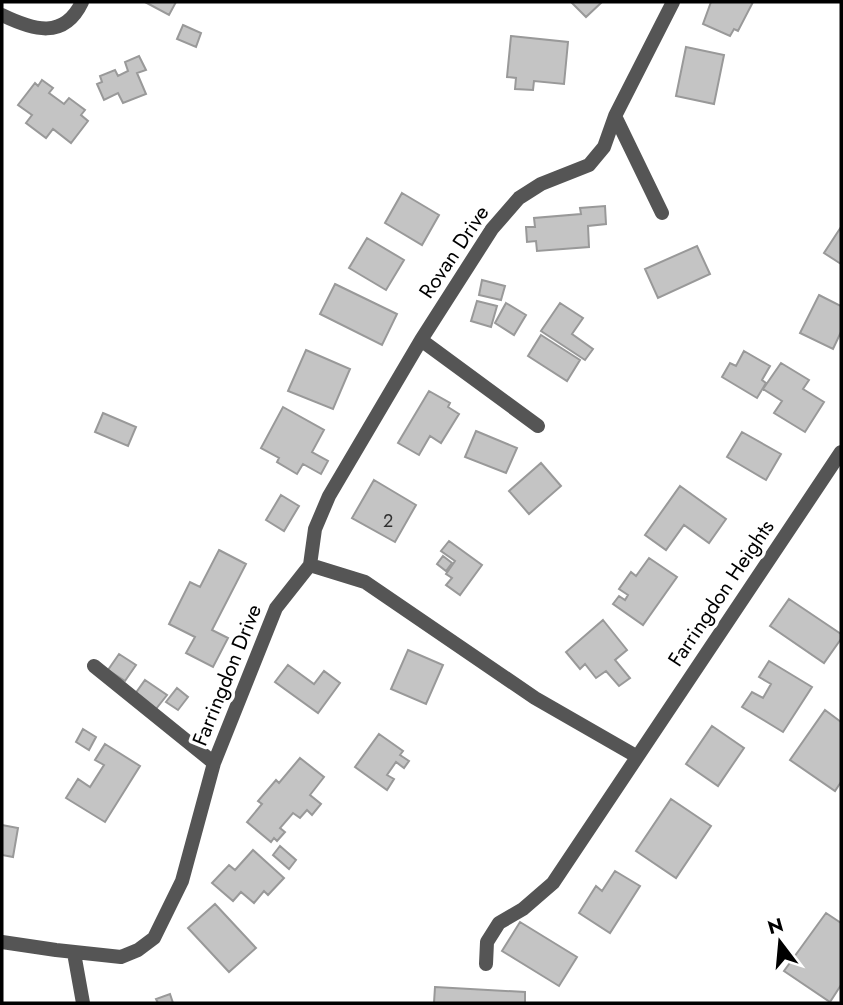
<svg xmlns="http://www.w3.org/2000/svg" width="843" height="1005" viewBox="0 0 843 1005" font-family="Jost,sans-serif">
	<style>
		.building { fill: #c4c4c4; stroke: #999; stroke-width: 2 }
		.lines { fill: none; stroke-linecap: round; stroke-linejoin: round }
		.minor { stroke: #555; stroke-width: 14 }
		.labels { text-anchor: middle; stroke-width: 7; stroke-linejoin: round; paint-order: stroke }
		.number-label { font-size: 18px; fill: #313131 }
		.street-label { font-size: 21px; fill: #000; stroke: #fff }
	</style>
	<rect width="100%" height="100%" fill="#fff"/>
	<path class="building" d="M145 2H176L169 15Z
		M571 2H602L586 17Z
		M711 2H753L738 31 734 29 730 36 703 24Z
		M183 25 201 33 196 47 177 39Z
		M511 36 568 42 564 84 534 81 533 90 515 89 516 78 507 77Z
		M686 47 724 55 714 104 676 96Z
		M139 56 146 70 137 73 146 94 123 103 118 93 104 100 97 84 102 82 100 76 115 70 118 76 128 71 125 62Z
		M42 80 53 88 49 93 64 104 69 98 85 110 81 115 88 121 71 143 53 129 46 138 26 123 32 115 18 105 35 83 38 86Z
		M402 193 439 215 422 245 385 223Z
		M605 206 606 224 588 226 589 247 537 251 536 241 527 242 526 227H535L534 218 581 214 580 208Z
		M841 227V264L824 253Z
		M367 238 404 260 386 290 349 268Z
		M697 246 710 274 658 298 645 269Z
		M482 280 505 286 501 300 479 295Z
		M335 284 397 314 382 345 320 314Z
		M819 295 841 306V332L833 349 800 333Z
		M477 301 497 306 491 327 471 321Z
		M506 303 526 315 514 335 495 323Z
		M560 303 583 318 572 334 593 349 585 360 541 331Z
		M541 335 580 360 567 381 528 356Z
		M306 350 350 369 333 409 288 391Z
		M744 351 770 366 762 380 766 383 757 398 722 377 730 363 736 366Z
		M781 363 809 380 803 389 824 402 805 432 774 413 782 401 763 389Z
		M429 391 450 403 448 407 459 414 441 443 430 436 419 455 398 443Z
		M283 407 324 430 312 452 328 461 321 474 303 464 297 474 277 462 279 458 261 448Z
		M103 413 136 427 128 446 95 432Z
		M476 431 517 448 506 473 465 457Z
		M742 432 781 454 766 480 727 457Z
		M541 463 561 486 529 514 509 491Z
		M374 480 416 505 395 542 352 518Z
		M680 486 726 519 709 543 684 525 666 550 645 535Z
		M281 495 299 506 284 531 266 520Z
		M449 541 482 565 460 595 446 585 452 578 446 574 455 561 441 551Z
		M219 550 246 564 212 630 228 638 213 667 186 653 195 637 169 624 190 582 200 587Z
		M443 556 452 563 446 571 437 564Z
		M649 558 677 577 643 625 613 604 619 596 625 600 628 595 619 589 631 572 636 576Z
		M789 599 841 634V639L824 663 770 626Z
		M603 620 627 650 615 660 630 678 619 686 606 671 596 678 585 664 580 669 566 652Z
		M408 650 443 665 426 704 391 689Z
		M119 654 136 665 125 681 108 670Z
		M769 661 812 687 783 732 742 707 752 692 763 698 771 684 759 677Z
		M288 665 314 684 324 671 340 683 318 713 275 682Z
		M145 680 167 695 156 709 135 694Z
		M177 688 188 697 178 710 166 702Z
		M825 710 841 722V782L835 791 790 760Z
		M712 726 744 748 718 786 686 764Z
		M83 729 96 737 89 750 76 742Z
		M379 734 403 751 400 755 409 761 404 768 396 762 387 775 394 779 387 790 355 767Z
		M105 744 140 766 105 822 66 798 78 779 90 787 104 765 95 760Z
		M300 758 324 777 310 795 321 804 312 815 307 810 300 818 293 813 280 828 285 832 277 841 274 838 271 842 247 822 262 804 258 801 276 780 279 783Z
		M671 799 711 826 676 878 636 851Z
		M2 825 18 828 13 857 2 855Z
		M280 846 296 860 289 869 273 855Z
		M253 850 284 878 268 895 264 891 254 903 241 892 233 901 212 883 229 865 235 870Z
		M615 871 640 886 610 933 579 913 596 886 602 891Z
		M215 904 256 948 229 972 188 928Z
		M826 913 841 923V985L830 1002 784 971Z
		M520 922 577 957 559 986 502 951Z
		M435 987 525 992V1003H434Z
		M170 994 173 1003H158L156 999Z"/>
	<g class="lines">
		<path class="minor" d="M2 15C33 30 64 40 82 2
			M615 116 662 213
			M421 340 538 426
			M310 565 365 582 535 698 636 756
			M94 666 214 763
			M2 942 56 950 121 957 138 950 154 938 182 881 214 763 276 608 310 565 315 529 329 496 421 340 492 229 519 198 541 184 589 165 604 147 615 116 673 2
			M74 953 83 1003
			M486 964 487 942 499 923 523 909 553 883 841 452"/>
	</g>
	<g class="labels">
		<g class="number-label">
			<text x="388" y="527">2</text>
		</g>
		<g class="street-label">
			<text transform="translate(454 252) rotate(-56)" y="7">Rovan Drive</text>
			<text transform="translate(721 593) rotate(-56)" y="7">Farringdon Heights</text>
			<text transform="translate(227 675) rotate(-68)" y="7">Farringdon Drive</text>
		</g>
	</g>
	<rect width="843" height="1005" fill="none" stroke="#000000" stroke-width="7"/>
	<g transform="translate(780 942) rotate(344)" stroke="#ffffff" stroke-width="5" paint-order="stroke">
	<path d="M0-5L12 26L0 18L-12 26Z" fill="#000000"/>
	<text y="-10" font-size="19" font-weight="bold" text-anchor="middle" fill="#000000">N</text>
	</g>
</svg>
